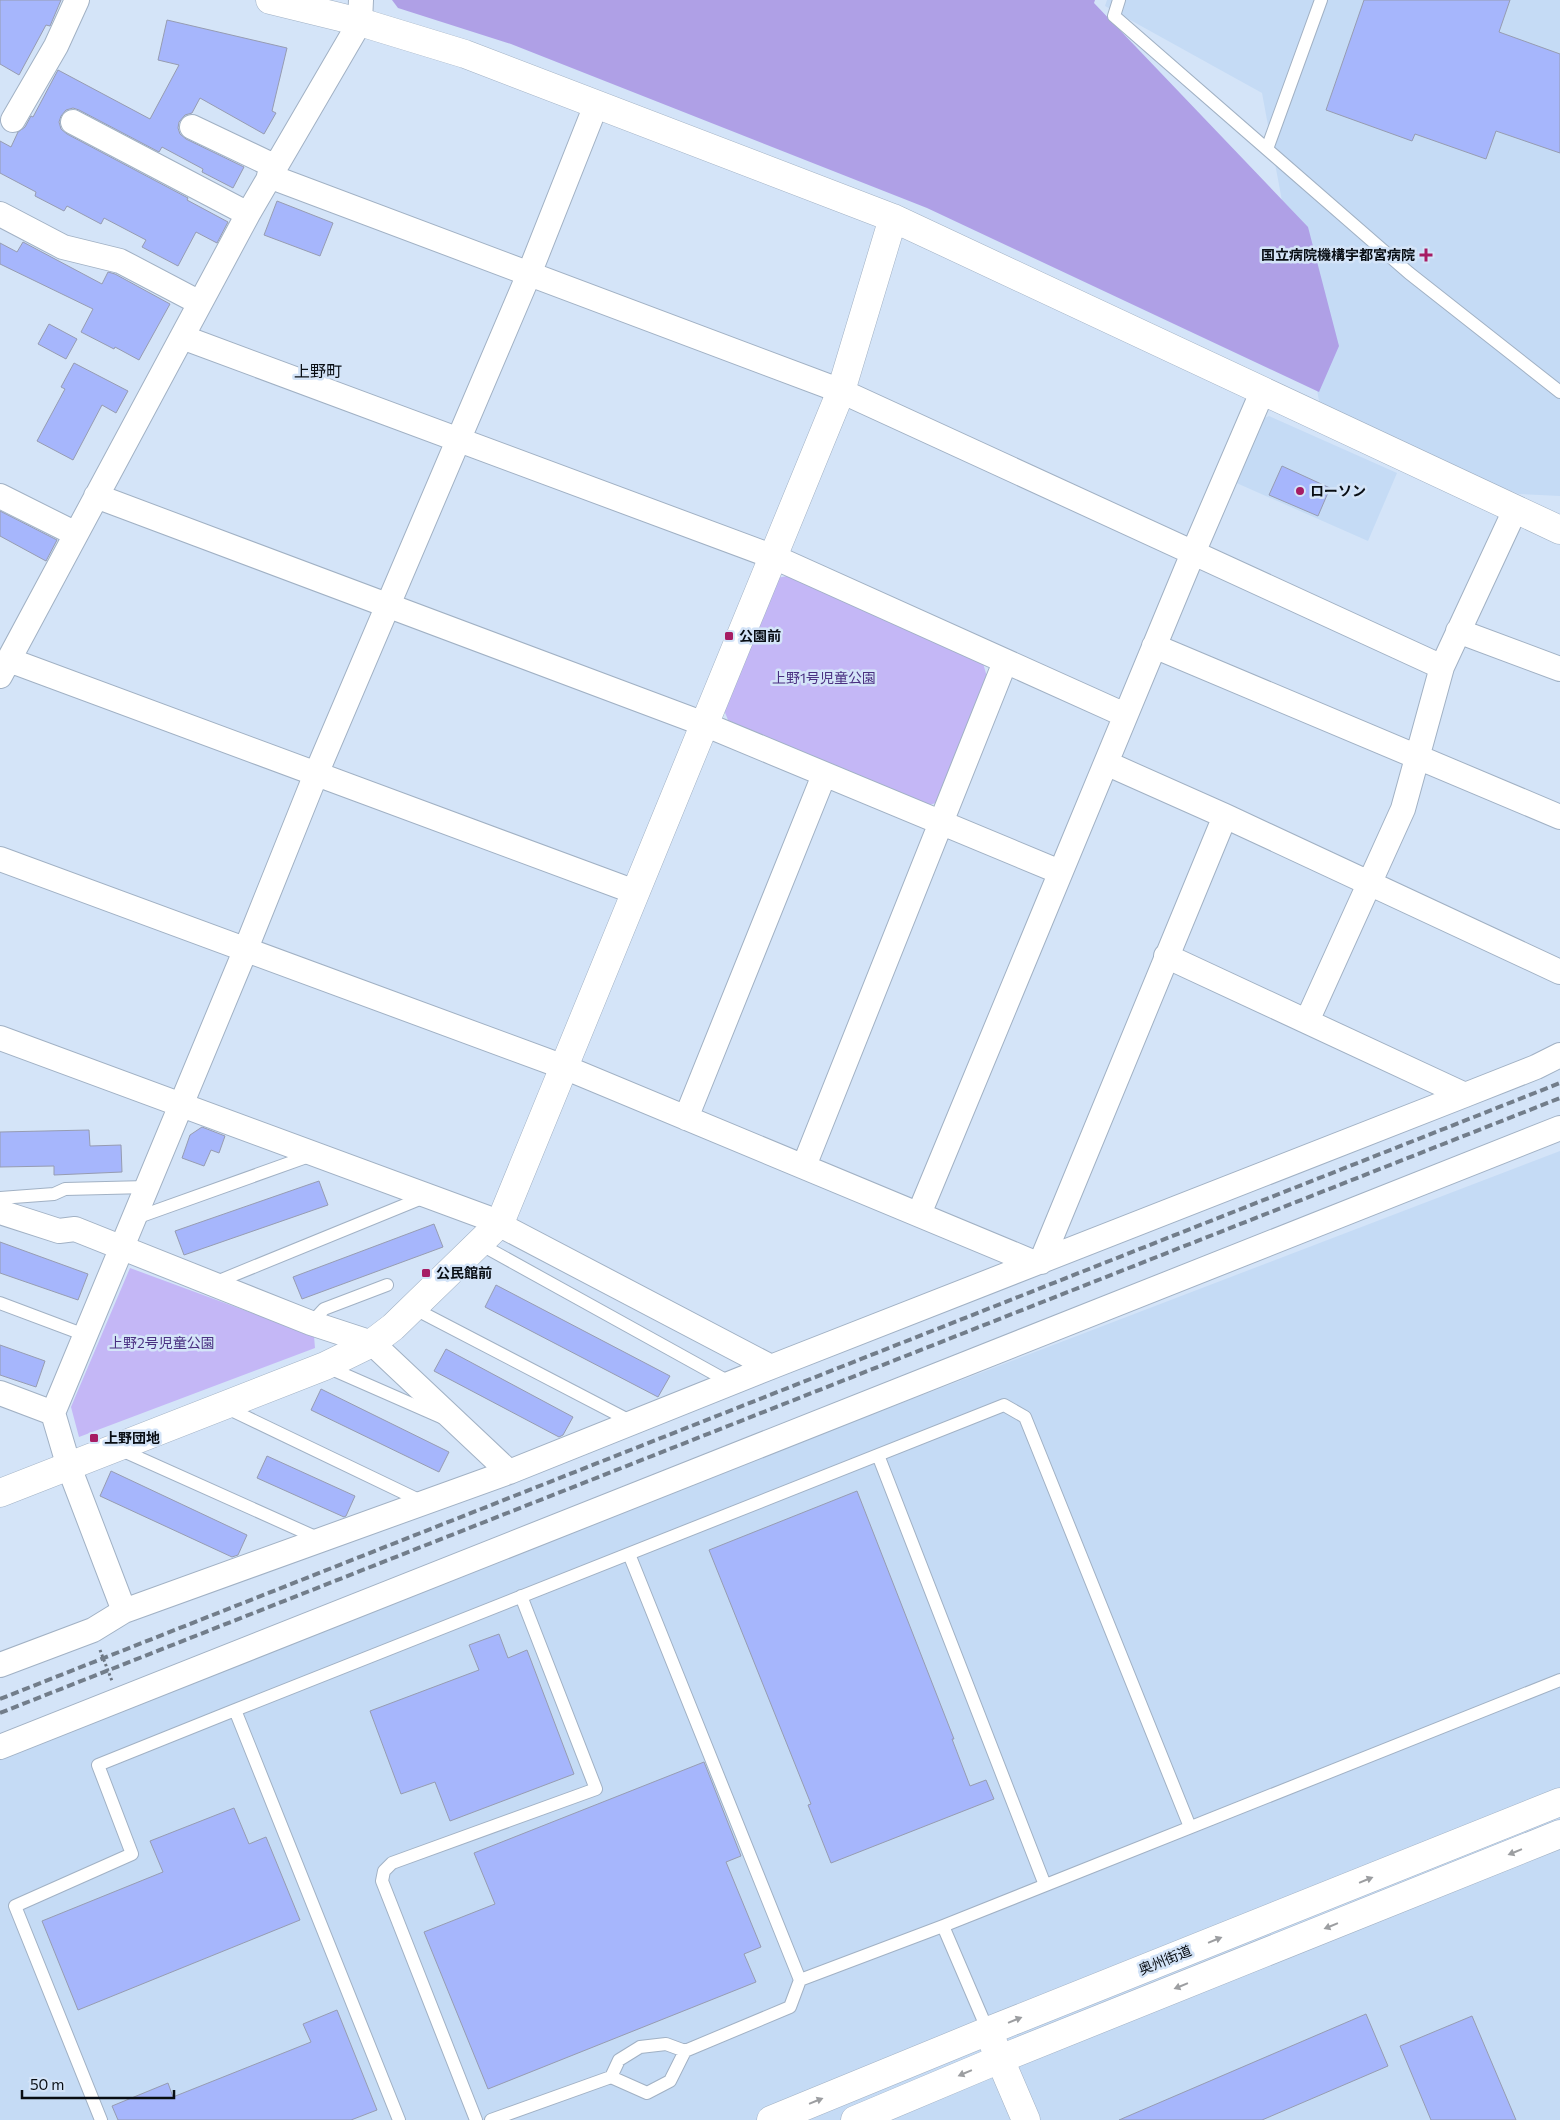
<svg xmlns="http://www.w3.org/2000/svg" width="1560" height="2120" viewBox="0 0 1560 2120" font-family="Commissioner,'Noto Sans JP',sans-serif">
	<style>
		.built { fill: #c5dbf5 }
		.green { fill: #c4b7f6 }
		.forest { fill: #afa0e6 }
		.building { fill: #a6b6fc; stroke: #969cb1 }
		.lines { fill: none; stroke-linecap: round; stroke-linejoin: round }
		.lane-casing { stroke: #a1b1c4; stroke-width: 14 }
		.street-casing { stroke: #a1b1c4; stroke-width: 26 }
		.secondary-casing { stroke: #a1b1c4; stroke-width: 29 }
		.highway-casing { stroke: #a1b1c4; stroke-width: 29 }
		.path { stroke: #6c7683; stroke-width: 3; stroke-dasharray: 2.5 2.5; stroke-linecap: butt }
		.lane { stroke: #fff; stroke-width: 12 }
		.street { stroke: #fff; stroke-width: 24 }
		.secondary { stroke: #fff; stroke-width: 28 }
		.highway { stroke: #fff; stroke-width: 28 }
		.rail { stroke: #727d8a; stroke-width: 4; stroke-dasharray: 8 4; stroke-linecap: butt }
		.oneway { fill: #9c9ea1 }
		.poi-dot { fill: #a61c64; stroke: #d4e4f8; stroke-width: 2 }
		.labels { text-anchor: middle; stroke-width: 5; stroke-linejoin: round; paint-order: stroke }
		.poi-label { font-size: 14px; font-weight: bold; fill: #080d13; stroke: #d4e4f8; text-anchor: start }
		.park-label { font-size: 14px; fill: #492f80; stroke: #d4e4f8 }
		.street-label { font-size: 14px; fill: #080d13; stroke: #d4e4f8 }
		.quarter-label { font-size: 16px; fill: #080d13; stroke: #d4e4f8 }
	</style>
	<rect width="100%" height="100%" fill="#d4e4f8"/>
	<path class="built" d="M1107 0H1560V496L1519 494 1322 417 1262 93 1105 6Z
		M1269 416 1397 473 1368 541 1232 481 1256 422Z
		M1560 1151V2120H0V1748Z"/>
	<path class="green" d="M792 575 983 663 987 677 939 802 926 806 730 725 724 710 777 578Z
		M130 1268 314 1336 315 1348 79 1437 71 1407Z"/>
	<path class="forest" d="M392 0H1095L1094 3 1308 227 1339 346 1319 392 927 208 511 44 398 8Z"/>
	<path class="building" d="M0 0H61L50 26 46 25 19 75 0 64Z
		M1364 0H1510L1499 32 1560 54V153L1496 131 1486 159 1415 134 1412 141 1326 110Z
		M167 20 287 48 272 111 276 113 264 134 200 98 192 113 185 115 179 122 178 128 180 134 186 139 244 167 233 188 202 172 203 169 162 147 159 152 79 110 73 108 66 110 61 116 59 122 61 129 67 134 188 198 187 200 228 222 217 243 196 232 178 266 142 247 146 240 104 218 101 224 67 206 64 211 35 196 36 192 0 173V141L11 147 18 132 25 127 31 116 33 117 58 70 150 119 179 65 158 60Z
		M277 201 333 223 320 256 264 235Z
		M23 242 102 284 108 272 115 274 170 304 139 360 115 347 114 349 81 332 93 309 0 264V243L17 252Z
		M49 324 77 339 66 359 38 344Z
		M74 363 128 391 116 413 102 405 73 460 37 441 65 389 61 387Z
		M1282 466 1330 488 1318 516 1269 495Z
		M0 511 57 540 46 561 0 536Z
		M202 1127 225 1136 219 1153 211 1150 204 1166 182 1158 190 1135Z
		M89 1130 90 1146 121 1145 122 1172 54 1175V1166L0 1167V1132Z
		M319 1181 328 1205 184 1255 175 1231Z
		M434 1224 443 1247 302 1299 293 1277Z
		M0 1242 88 1274 78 1300 0 1273Z
		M496 1285 670 1376 658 1397 485 1307Z
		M0 1345 45 1361 36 1387 0 1375Z
		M446 1349 573 1417 563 1435 559 1437 434 1371Z
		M321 1389 449 1452 439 1472 311 1410Z
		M267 1456 355 1496 346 1516 344 1517 257 1478Z
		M111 1471 247 1535 238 1555 232 1557 100 1496Z
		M857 1491 954 1739H952L970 1786 986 1780 994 1799 831 1863 808 1805 811 1804 709 1550Z
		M499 1634 508 1658 527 1650 574 1774 450 1821 435 1782 401 1794 370 1711 479 1670 469 1645Z
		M704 1762 741 1856 726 1862 761 1947 744 1954 756 1982 488 2089 424 1932 495 1904 474 1853Z
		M234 1808 249 1844 266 1837 300 1920 78 2010 42 1921 163 1872 150 1841Z
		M337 2010 377 2110 351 2120H118L112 2106 168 2083 173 2097 311 2042 303 2024Z
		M1366 2014 1388 2066 1262 2120H1119Z
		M1472 2016 1516 2120H1431L1400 2046Z"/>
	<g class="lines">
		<g class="lane-casing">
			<path id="lane" d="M1119 0 1114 16 1409 273 1560 392
				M1267 149 1321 0
				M0 1198 54 1194 65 1189 147 1187
				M133 1219 312 1155
				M478 1243 731 1383
				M214 1283 427 1196
				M0 1303 85 1335
				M413 1308 634 1423
				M311 1323 324 1309 387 1285
				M327 1367 441 1417
				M225 1407 423 1502
				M119 1449 322 1540
				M878 1455 1045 1885
				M629 1554 800 1980
				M943 1926 988 2031
				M611 2077 647 2093 670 2081 685 2051
				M101 2120 15 1906 132 1854 98 1765 235 1710
				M399 2120 235 1710 1004 1405 1025 1417 1190 1827
				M476 2120 382 1881 384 1871 392 1863 596 1789 521 1596
				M491 2120 611 2077 619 2060 640 2047 666 2044 685 2051 790 2007 800 1980 943 1926 1560 1680"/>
		</g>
		<g class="street-casing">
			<path id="street" d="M13 120 56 46 77 0
				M73 122 248 214
				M192 127 274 166
				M269 176 841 391 1442 667
				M0 214 63 247 120 261 200 303
				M182 337 774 557 1125 715
				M0 496 76 534
				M96 496 704 724 1060 872
				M1458 631 1560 669
				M1154 646 1560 817
				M9 660 635 892
				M0 676 248 214 360 22 361 0
				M1106 763 1225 816 1560 972
				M0 859 564 1067 1035 1263 1041 1262
				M1166 956 1465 1095
				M1307 1021 1403 809 1442 667 1515 510
				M0 1038 485 1217 771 1367
				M686 1118 824 775
				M804 1166 1005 662
				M0 1212 59 1231 75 1229 311 1323 372 1343 509 1472
				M919 1214 1193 553 1263 390
				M1041 1262 1225 816
				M0 1393 53 1413
				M124 1611 69 1467 53 1413 245 951 316 774 529 274 596 105
				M0 1665 93 1630 124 1611 509 1472 771 1367 1465 1095 1536 1067 1560 1055
				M0 1747 1560 1128"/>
		</g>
		<g class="secondary-casing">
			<path id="secondary" d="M270 0 360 22 465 54 893 218 1560 530
				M0 1493 325 1366 372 1343 393 1327 500 1223 841 391 893 218
				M988 2031 1026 2120"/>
		</g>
		<g class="highway-casing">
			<path id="highway" d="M771 2120 988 2031 1560 1802
				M855 2120 1000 2059 1560 1834"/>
		</g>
		<path class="path" d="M100 1650 112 1681"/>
		<use href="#lane" class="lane"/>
		<use href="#street" class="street"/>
		<use href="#secondary" class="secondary"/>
		<use href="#highway" class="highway"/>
		<path class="rail" d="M0 1699 1560 1083
			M0 1713 1560 1098"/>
	</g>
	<defs><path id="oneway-solid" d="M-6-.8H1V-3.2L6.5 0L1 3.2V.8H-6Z" transform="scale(1.25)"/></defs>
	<g class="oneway">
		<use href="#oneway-solid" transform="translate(1515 1852) rotate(158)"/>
		<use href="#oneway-solid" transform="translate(1366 1880) rotate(-22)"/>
		<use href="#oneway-solid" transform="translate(1331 1926) rotate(158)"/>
		<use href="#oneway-solid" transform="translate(1215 1940) rotate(-22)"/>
		<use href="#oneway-solid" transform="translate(1181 1986) rotate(158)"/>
		<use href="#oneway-solid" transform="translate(1015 2020) rotate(-22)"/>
		<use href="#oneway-solid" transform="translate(965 2073) rotate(157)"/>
		<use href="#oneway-solid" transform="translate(816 2101) rotate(-22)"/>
	</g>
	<g class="poi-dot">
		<path d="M1423.5 247.5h5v5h5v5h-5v5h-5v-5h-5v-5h5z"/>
		<circle cx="1300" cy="491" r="5"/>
		<rect x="724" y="631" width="10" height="10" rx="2.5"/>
		<rect x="421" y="1268" width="10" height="10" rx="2.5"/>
		<rect x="89" y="1433" width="10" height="10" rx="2.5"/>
	</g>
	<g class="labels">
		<g class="poi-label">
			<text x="1415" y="260" text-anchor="end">国立病院機構宇都宮病院</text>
			<text x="1310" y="496">ローソン</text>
			<text x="739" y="641">公園前</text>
			<text x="436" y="1278">公民館前</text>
			<text x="104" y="1443">上野団地</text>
		</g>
		<g class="park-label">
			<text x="824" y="683">上野1号児童公園</text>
			<text x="162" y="1348">上野2号児童公園</text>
		</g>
		<g class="street-label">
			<text transform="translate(1165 1960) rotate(-22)" y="5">奥州街道</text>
		</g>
		<g class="quarter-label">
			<text x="318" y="377">上野町</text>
		</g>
	</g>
	<path d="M22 2090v8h152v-8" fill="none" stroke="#080d13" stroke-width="2.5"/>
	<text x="30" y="2090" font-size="15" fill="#080d13" stroke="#d4e4f8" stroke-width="4" paint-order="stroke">50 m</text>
</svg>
